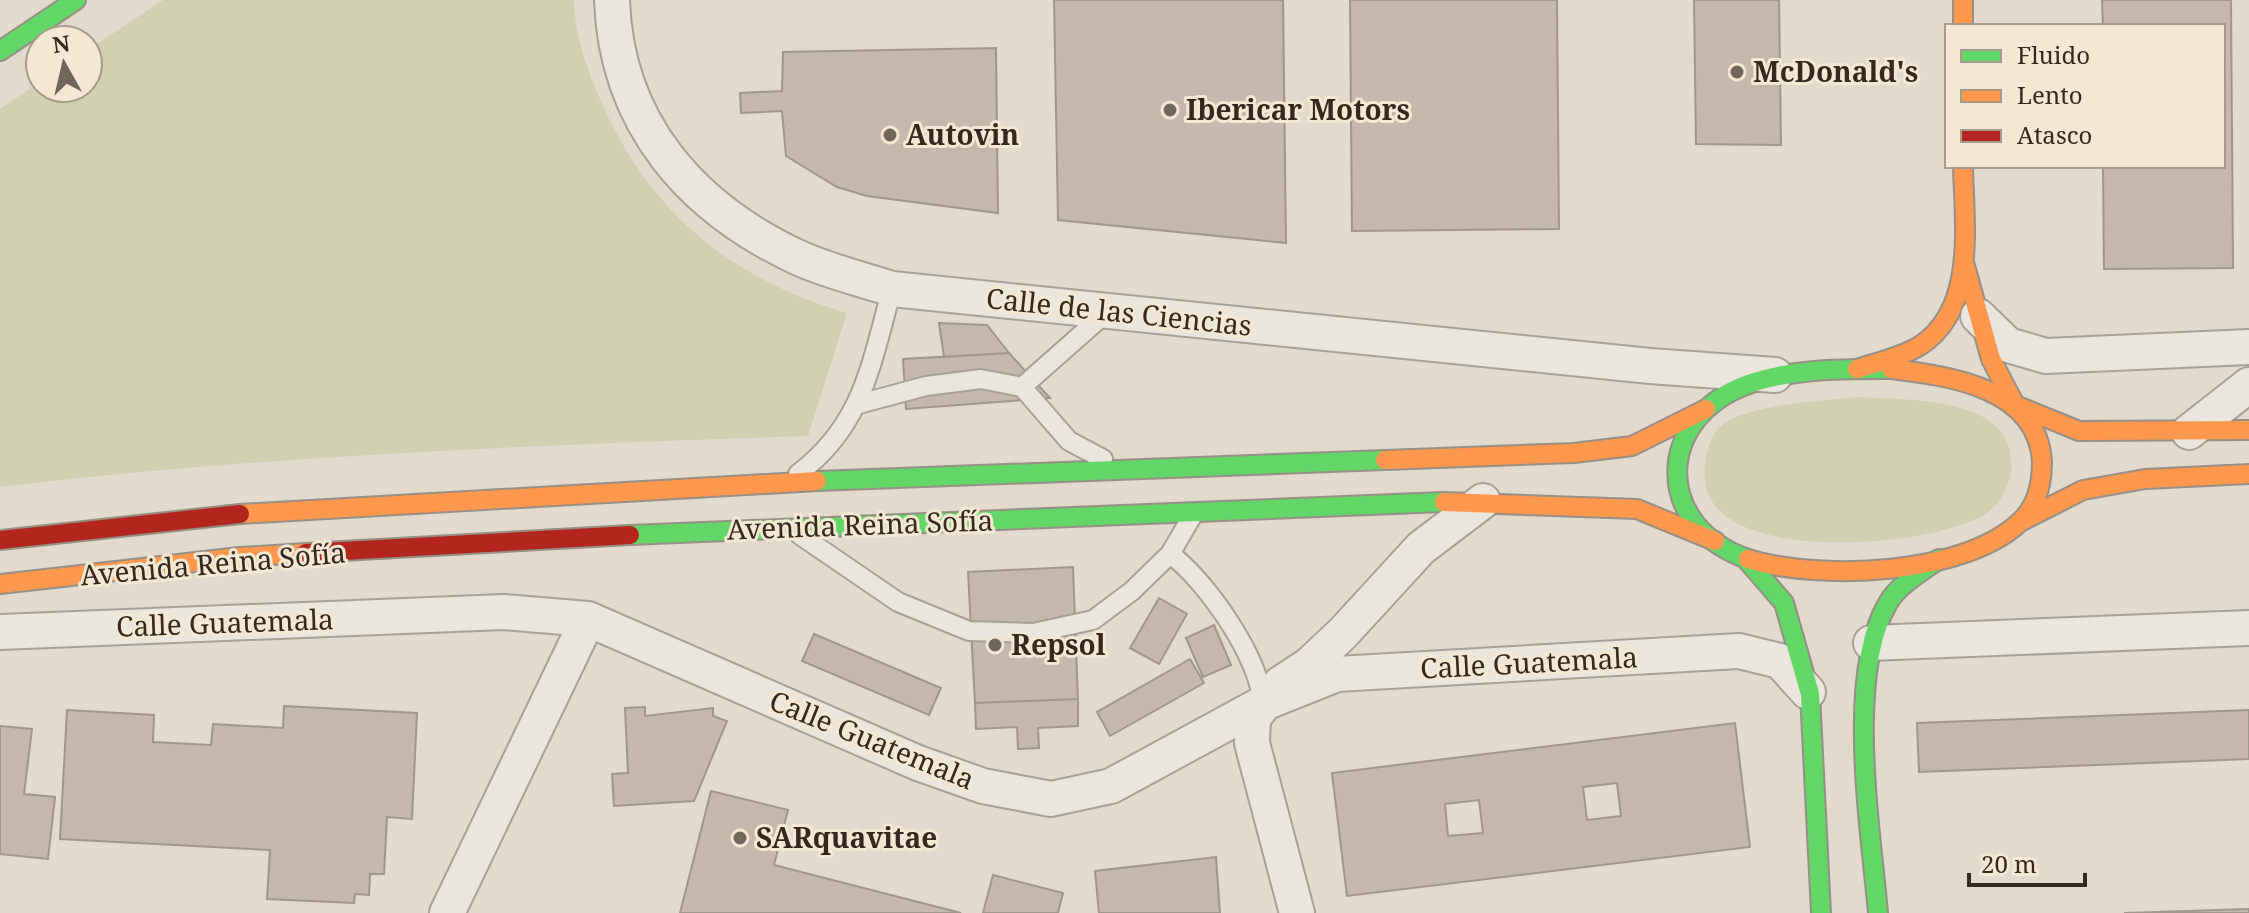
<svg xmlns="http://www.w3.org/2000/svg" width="2249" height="913" viewBox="0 0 2249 913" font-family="'Noto Serif',serif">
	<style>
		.green { fill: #d0d0b0 }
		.building { fill: #c5b9ad; stroke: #a1968c; stroke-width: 2; fill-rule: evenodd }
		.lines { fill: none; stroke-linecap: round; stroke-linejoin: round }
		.lane-casing { stroke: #a7a096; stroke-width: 22 }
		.street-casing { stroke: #a7a096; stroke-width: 38 }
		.fast-casing { stroke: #968f85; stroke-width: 22 }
		.slow-casing { stroke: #968f85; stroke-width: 22 }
		.jam-casing { stroke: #968f85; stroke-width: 22 }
		.lane { stroke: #eae5dd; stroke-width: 18 }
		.street { stroke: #eae5dd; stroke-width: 34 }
		.fast { stroke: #63d668; stroke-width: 18 }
		.slow { stroke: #ff974d; stroke-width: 18 }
		.jam { stroke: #b3261e; stroke-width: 18 }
		.poi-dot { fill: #71665c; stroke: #f2e8d3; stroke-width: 3 }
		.labels { text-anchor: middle; stroke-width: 6; stroke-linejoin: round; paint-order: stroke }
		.poi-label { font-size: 28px; font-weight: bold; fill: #34281f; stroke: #f2e8d3; text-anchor: start }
		.street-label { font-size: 28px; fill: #34281f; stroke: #f2e8d3 }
	</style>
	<rect width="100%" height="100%" fill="#e2dacc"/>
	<path class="green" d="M163 0H574C575 37 588 72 603 106 652 215 733 279 847 313L808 436C538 445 268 455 0 487V109L40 82V88H88V50Z
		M1863 397C1913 401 2018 396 2011 471 2009 488 1999 505 1984 515 1932 547 1714 567 1705 481 1703 465 1708 436 1722 425 1746 405 1831 399 1863 397Z"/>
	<path class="building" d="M1054 0H1283L1286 243 1058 220Z
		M1350 0H1557L1559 229 1352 231Z
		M1694 0H1779L1781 145 1696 144Z
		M2102 0H2231L2233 268 2104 269 2103 166H2223V26H2103Z
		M996 48 998 213 867 196 837 187 786 156 782 111 741 113 740 93 782 91 783 52Z
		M939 323 987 325 1009 353 944 357Z
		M1009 353 1050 398 906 409 903 359Z
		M1073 567 1078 699 975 703 968 572Z
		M1159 598 1187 614 1159 664 1130 648Z
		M1214 625 1231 665 1203 677 1186 638Z
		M814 634 941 688 929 715 802 661Z
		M1190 659 1204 683 1110 736 1097 712Z
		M1078 699V726L1038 728 1039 748 1018 749 1017 727 976 729 975 703Z
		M284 706 417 713 412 819 387 817 384 874H370L369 895 355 894 354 903 267 899 270 850 60 839 67 710 154 715 153 742 211 745 213 724 283 728Z
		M645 707V716L713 708V716L727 721 694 801 614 806 612 774 628 773 625 708Z
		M2249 710V759L1919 772 1917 723Z
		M1735 723 1750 847 1347 896 1332 773ZM1617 783 1621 816 1587 820 1583 787ZM1479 800 1483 833 1448 836 1445 804Z
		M0 726 32 729 24 794 55 797 48 859 0 854Z
		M711 791 788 810 774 865 961 913H680Z
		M1216 857 1220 913H1099L1095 871Z
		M993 875 1063 893 1058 913H983Z
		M2249 909V913H2124Z"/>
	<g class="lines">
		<g class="lane-casing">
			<path id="lane" d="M1022 387 1108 311
				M859 404 926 386 981 379 1022 387 1069 441 1103 459
				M798 474C864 424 871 363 892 289
				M800 535 898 602 969 631 1033 633 1093 620 1132 591 1170 554 1194 513
				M1170 554C1205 579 1262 660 1262 704"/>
		</g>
		<g class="street-casing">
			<path id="street" d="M612 0C616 123 691 208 799 258 828 271 861 279 892 289L1650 366 1775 375
				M1978 316 2008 345 2046 356 2249 347
				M2189 432 2249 385
				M0 632 504 612 588 619 918 763 983 786 1051 799 1111 786 1262 704 1337 674 1739 651 1780 661 1808 692
				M1871 643 2249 628
				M447 913 588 619
				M1297 913 1252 743 1253 718 1280 684 1309 665 1343 633 1421 548 1483 501"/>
		</g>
		<g class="fast-casing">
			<path id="fast" d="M0 51 76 0
				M817 481 1385 460
				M630 535 1444 502
				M1745 558 1784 603 1810 694 1821 913
				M1748 559C1654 527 1654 420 1746 385 1792 368 1843 369 1891 369
				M1878 913C1871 831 1845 675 1888 603 1899 584 1922 572 1939 559"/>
		</g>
		<g class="slow-casing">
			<path id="slow" d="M1963 0V26
				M1965 266 1991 359 2015 405
				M1857 369C1878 362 1902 357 1921 345 1977 308 1964 223 1963 166
				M2015 405 2079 431 2249 430
				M1385 460 1574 453 1632 446 1706 409
				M1444 502 1637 509 1715 541
				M240 514 817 481
				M2020 522 2083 490 2145 479 2249 474
				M1748 559C1819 581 1968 576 2023 519 2037 504 2042 482 2042 462 2038 388 1950 376 1891 369
				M0 584 240 557 306 553"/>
		</g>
		<g class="jam-casing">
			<path id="jam" d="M0 540 240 514
				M306 553 630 535"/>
		</g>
		<use href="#lane" class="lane"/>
		<use href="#street" class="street"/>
		<use href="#fast" class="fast"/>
		<use href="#slow" class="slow"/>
		<use href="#jam" class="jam"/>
	</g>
	<g class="poi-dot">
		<circle cx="1737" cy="72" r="8"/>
		<circle cx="1170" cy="110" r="8"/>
		<circle cx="890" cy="135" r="8"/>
		<circle cx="995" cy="645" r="8"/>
		<circle cx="740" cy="838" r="8"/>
	</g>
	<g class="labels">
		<g class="poi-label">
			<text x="1753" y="82">McDonald's</text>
			<text x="1186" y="120">Ibericar Motors</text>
			<text x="906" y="145">Autovin</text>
			<text x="1011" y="655">Repsol</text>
			<text x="756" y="848">SARquavitae</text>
		</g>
		<g class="street-label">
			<text transform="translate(1119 312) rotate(6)" y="10">Calle de las Ciencias</text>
			<text transform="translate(860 525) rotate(-2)" y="10">Avenida Reina Sofía</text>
			<text transform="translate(213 564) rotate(-5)" y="10">Avenida Reina Sofía</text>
			<text transform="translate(225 623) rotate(-2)" y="10">Calle Guatemala</text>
			<text transform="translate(1529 663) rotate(-3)" y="10">Calle Guatemala</text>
			<text transform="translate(872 740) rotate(22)" y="10">Calle Guatemala</text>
		</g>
	</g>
	<rect x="1945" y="24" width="280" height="144" fill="#f2e8d3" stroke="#a69b8b" stroke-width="2"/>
	<rect x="1961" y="50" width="40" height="12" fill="#63d668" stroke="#a69b8b" stroke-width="2"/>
	<text x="2017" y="64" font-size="24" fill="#34281f">Fluido</text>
	<rect x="1961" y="90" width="40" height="12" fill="#ff974d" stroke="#a69b8b" stroke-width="2"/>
	<text x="2017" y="104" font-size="24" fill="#34281f">Lento</text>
	<rect x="1961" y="130" width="40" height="12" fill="#b3261e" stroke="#a69b8b" stroke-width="2"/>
	<text x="2017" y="144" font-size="24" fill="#34281f">Atasco</text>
	<g transform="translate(64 64) rotate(352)"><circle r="38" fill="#f2e8d3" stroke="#a69b8b" stroke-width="2"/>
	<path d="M0-6L14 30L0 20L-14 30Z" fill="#71665c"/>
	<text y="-12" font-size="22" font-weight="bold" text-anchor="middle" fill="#34281f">N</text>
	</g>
	<path d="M1969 873v12h116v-12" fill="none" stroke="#34281f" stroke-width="4"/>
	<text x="1981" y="873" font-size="24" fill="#34281f" stroke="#f2e8d3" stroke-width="6" paint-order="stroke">20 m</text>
</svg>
